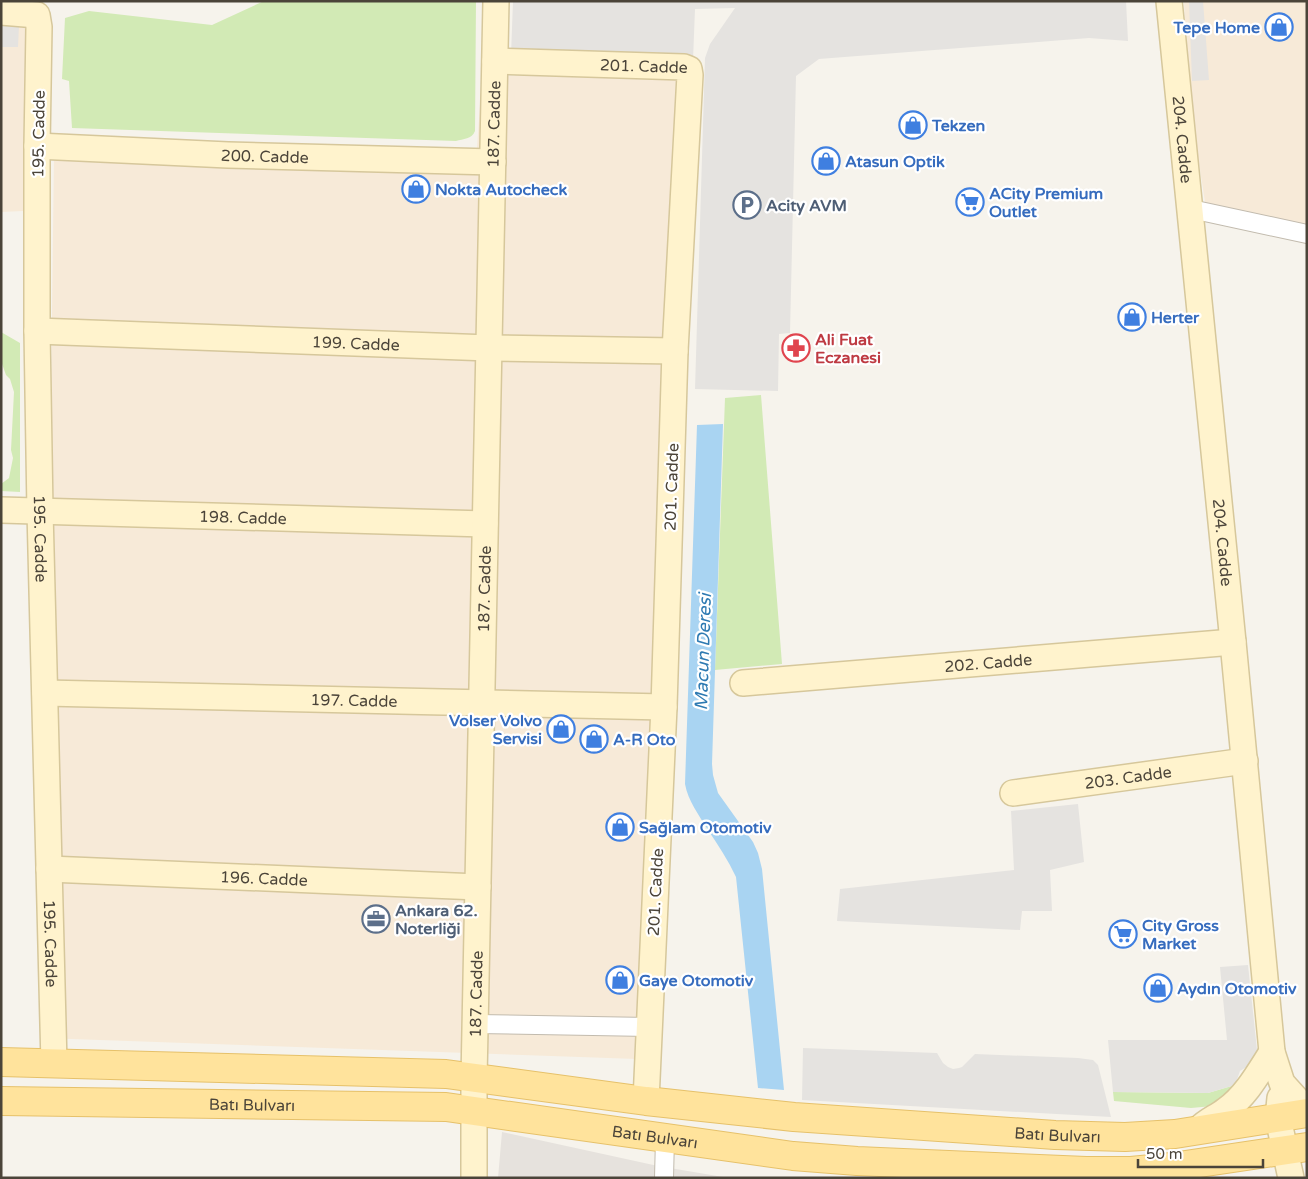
<svg xmlns="http://www.w3.org/2000/svg" width="1308" height="1179" viewBox="0 0 1308 1179" font-family="'Varela Round',sans-serif">
	<style>
		.commercial { fill: #f7ead8 }
		.industrial { fill: #e6e2dd }
		.green { fill: #d2eab5 }
		.parking { fill: #e5e3e0 }
		.water { fill: #a9d4f2 }
		.lines { fill: none; stroke-linecap: round; stroke-linejoin: round }
		.street-casing { stroke: #c2bbae; stroke-width: 20 }
		.secondary-casing { stroke: #d6c79b; stroke-width: 28 }
		.primary-casing { stroke: #e6c16a; stroke-width: 30 }
		.street { stroke: #fff; stroke-width: 18 }
		.secondary { stroke: #fff3cd; stroke-width: 25 }
		.primary { stroke: #ffe39c; stroke-width: 28 }
		.labels { text-anchor: middle; stroke-width: 4.5; stroke-linejoin: round; paint-order: stroke }
		.shop-label { font-size: 16px; font-weight: bold; fill: #366cbe; stroke: #fff; text-anchor: start }
		.street-label { font-size: 16px; fill: #4b4439; stroke: #fff }
		.service-label { font-size: 16px; font-weight: bold; fill: #4e5e75; stroke: #fff; text-anchor: start }
		.health-label { font-size: 16px; font-weight: bold; fill: #be3a42; stroke: #fff; text-anchor: start }
		.water-label { font-size: 18px; font-style: italic; fill: #2e7ab2; stroke: #fff }
	</style>
	<rect width="100%" height="100%" fill="#f6f3ec"/>
	<path class="commercial" d="M1184 1H1307V244L1208 221 1188 93Z
		M1 16H28L23 211 1 212Z
		M684 74 637 1059 43 1038 54 154 477 148 482 76Z"/>
	<path class="industrial" d="M502 1132 658 1166 729 1178H498Z"/>
	<path class="green" d="M264 1H476L475 131C472 139 463 139 456 141L72 128 69 81 62 79 65 18 89 11 212 25Z
		M1 332 20 343V492L1 491V484L9 478 13 458 11 450 14 392 10 379 6 375 1 361Z
		M761 395 782 664 715 670 725 398Z
		M1235 1085V1093L1213 1106 1191 1108 1114 1101 1113 1092 1208 1093Z"/>
	<path class="parking" d="M513 1H1126L1128 41 1089 38 819 59 796 76 790 333 779 334 778 391 695 389 705 58 710 44 735 8 695 9 693 60 511 55Z
		M1189 1H1203L1209 80 1192 81Z
		M1 4H20L18 47H1Z
		M1078 804 1084 862 1050 870 1052 911H1022L1020 930 837 921 840 889 1014 870 1011 811Z
		M1248 965 1257 1050 1256 1061 1240 1071 1235 1085 1208 1093 1113 1092 1108 1040H1227L1220 967Z
		M803 1048 937 1053 943 1063 948 1067 953 1069 959 1068 962 1067 975 1054 1078 1058 1093 1060 1098 1065 1111 1117 802 1100Z"/>
	<path class="water" d="M723 424 712 764 713 775 718 793 753 842 758 853 762 869 784 1090 758 1088 736 877C728 860 718 845 708 830 699 815 688 801 685 784L697 425Z"/>
	<g class="lines">
		<g class="street-casing">
			<path id="street" d="M1191 209 1307 234
				M476 1024 649 1027
				M664 1178 665 1138"/>
		</g>
		<g class="secondary-casing">
			<g id="secondary">
				<path id="s1" d="M1169 1 1233 642 1272 1052 1282 1083 1307 1111"/>
				<path id="s2" d="M1 12 37 15 39 27 37 146V331L40 511 54 1064"/>
				<path id="s3" d="M495 61 684 67 689 69 690 75 675 351 664 707 646 1101"/>
				<path id="s4" d="M37 146 228 155 493 162"/>
				<path id="s5" d="M37 331 489 348 675 351"/>
				<path id="s6" d="M1 510 485 524"/>
				<path id="s7" d="M743 683 1233 642"/>
				<path id="s8" d="M45 693 664 707"/>
				<path id="s9" d="M1013 793 1245 761"/>
				<path id="s10" d="M49 869 478 887"/>
				<path d="M1280 1098 1278 1118 1291 1178"/>
				<path d="M1198 1130C1207 1120 1216 1118 1226 1110 1246 1096 1259 1072 1272 1052"/>
				<path id="s11" d="M474 1178V1078L496 1"/>
			</g>
		</g>
		<g class="primary-casing">
			<g id="primary">
				<path id="s12" d="M1 1062 446 1074 646 1101 794 1117 1055 1135 1125 1137 1175 1134 1307 1113"/>
				<path id="s13" d="M1 1101 446 1107 793 1156 857 1161 1086 1171H1131L1172 1167 1307 1147"/>
			</g>
		</g>
		<use href="#street" class="street"/>
		<use href="#secondary" class="secondary"/>
		<use href="#primary" class="primary"/>
	</g>
	<defs>
		<g id="shop-ring" transform="scale(1.4375)"><circle r="9.5" fill="#fff" stroke="#3f7fe0" stroke-width="1.5"/><path d="M-5-2.5h2.3a2.7 3.5 0 0 1 5.4 0H5L5.5 6h-11ZM-1.5-2.5h3a1.5 2.3 0 0 0-3 0Z" fill="#3f7fe0"/></g>
		<g id="supermarket-ring" transform="scale(1.4375)"><circle r="9.5" fill="#fff" stroke="#3f7fe0" stroke-width="1.5"/><path d="M-6-5.5h2.5l.6 2H6L4.5 2H-2.5L-4.4-4H-6ZM-1.5 3.2a1.3 1.3 0 1 0 .1 0ZM3 3.2a1.3 1.3 0 1 0 .1 0Z" fill="#3f7fe0"/></g>
		<g id="parking-ring" transform="scale(1.4375)"><circle r="9.5" fill="#fff" stroke="#5c6f8a" stroke-width="1.5"/><path d="M-3.5-5.5H1a3.5 3.5 0 0 1 0 7H-1V5.5H-3.5ZM-1-3.4V-.6H.8a1.4 1.4 0 0 0 0-2.8Z" fill="#5c6f8a"/></g>
		<g id="pharmacy-ring" transform="scale(1.4375)"><circle r="9.5" fill="#fff" stroke="#e0444e" stroke-width="1.5"/><path d="M-2-6h4v4h4v4h-4v4h-4v-4h-4v-4h4Z" fill="#e0444e"/></g>
		<g id="office-ring" transform="scale(1.4375)"><circle r="9.5" fill="#fff" stroke="#5c6f8a" stroke-width="1.5"/><path d="M-6-3h4V-5.5h4V-3h4V5H-6ZM-1-4.5V-3h2v-1.5ZM-6 0V1H6V0Z" fill="#5c6f8a"/></g>
	</defs>
	<g fill-rule="evenodd">
		<use href="#shop-ring" x="1279" y="27"/>
		<use href="#shop-ring" x="913" y="125"/>
		<use href="#shop-ring" x="826" y="161"/>
		<use href="#shop-ring" x="416" y="189"/>
		<use href="#supermarket-ring" x="970" y="202"/>
		<use href="#parking-ring" x="747" y="205"/>
		<use href="#shop-ring" x="1132" y="317"/>
		<use href="#pharmacy-ring" x="796" y="348"/>
		<use href="#shop-ring" x="561" y="729"/>
		<use href="#shop-ring" x="594" y="739"/>
		<use href="#shop-ring" x="620" y="827"/>
		<use href="#office-ring" x="376" y="919"/>
		<use href="#supermarket-ring" x="1123" y="934"/>
		<use href="#shop-ring" x="620" y="980"/>
		<use href="#shop-ring" x="1158" y="988"/>
	</g>
	<g class="labels">
		<g class="shop-label">
			<text x="1260" y="33" text-anchor="end">Tepe Home</text>
			<text x="932" y="131">Tekzen</text>
			<text x="845" y="167">Atasun Optik</text>
			<text x="435" y="195">Nokta Autocheck</text>
			<text x="989" y="199">ACity Premium<tspan x="989" dy="18">Outlet</tspan></text>
			<text x="1151" y="323">Herter</text>
			<text x="542" y="726" text-anchor="end">Volser Volvo<tspan x="542" dy="18">Servisi</tspan></text>
			<text x="613" y="745">A-R Oto</text>
			<text x="639" y="833">Sağlam Otomotiv</text>
			<text x="1142" y="931">City Gross<tspan x="1142" dy="18">Market</tspan></text>
			<text x="639" y="986">Gaye Otomotiv</text>
			<text x="1177" y="994">Aydın Otomotiv</text>
		</g>
		<g class="street-label">
			<text dy="6" stroke="none"><textPath href="#s3" startOffset="149">201. Cadde</textPath></text>
			<text dy="6" stroke="none"><textPath href="#s11" startOffset="1054">187. Cadde</textPath></text>
			<text transform="translate(38 134) rotate(-89)" y="6">195. Cadde</text>
			<text dy="6" stroke="none"><textPath href="#s1" startOffset="139">204. Cadde</textPath></text>
			<text dy="6" stroke="none"><textPath href="#s4" startOffset="228">200. Cadde</textPath></text>
			<text dy="6" stroke="none"><textPath href="#s5" startOffset="319">199. Cadde</textPath></text>
			<text transform="translate(671 487) rotate(-88)" y="6">201. Cadde</text>
			<text dy="6" stroke="none"><textPath href="#s6" startOffset="242">198. Cadde</textPath></text>
			<text dy="6" stroke="none"><textPath href="#s2" startOffset="560">195. Cadde</textPath></text>
			<text dy="6" stroke="none"><textPath href="#s1" startOffset="544">204. Cadde</textPath></text>
			<text dy="6" stroke="none"><textPath href="#s11" startOffset="589">187. Cadde</textPath></text>
			<text dy="6" stroke="none"><textPath href="#s7" startOffset="246">202. Cadde</textPath></text>
			<text dy="6" stroke="none"><textPath href="#s8" startOffset="309">197. Cadde</textPath></text>
			<text dy="6" stroke="none"><textPath href="#s9" startOffset="116">203. Cadde</textPath></text>
			<text dy="6" stroke="none"><textPath href="#s10" startOffset="215">196. Cadde</textPath></text>
			<text transform="translate(655 892) rotate(-87)" y="6">201. Cadde</text>
			<text dy="6" stroke="none"><textPath href="#s2" startOffset="965">195. Cadde</textPath></text>
			<text dy="6" stroke="none"><textPath href="#s11" startOffset="184">187. Cadde</textPath></text>
			<text dy="6" stroke="none"><textPath href="#s13" startOffset="251">Batı Bulvarı</textPath></text>
			<text dy="6" stroke="none"><textPath href="#s12" startOffset="1060">Batı Bulvarı</textPath></text>
			<text dy="6" stroke="none"><textPath href="#s13" startOffset="656">Batı Bulvarı</textPath></text>
		</g>
		<g class="service-label">
			<text x="766" y="211">Acity AVM</text>
			<text x="395" y="916">Ankara 62.<tspan x="395" dy="18">Noterliği</tspan></text>
		</g>
		<g class="health-label">
			<text x="815" y="345">Ali Fuat<tspan x="815" dy="18">Eczanesi</tspan></text>
		</g>
		<g class="water-label">
			<text transform="translate(703 652) rotate(-88)" y="6">Macun Deresi</text>
		</g>
	</g>
	<rect width="1308" height="1179" fill="none" stroke="#4b4439" stroke-width="5"/>
	<path d="M1138 1159v8h125v-8" fill="none" stroke="#4b4439" stroke-width="2.5"/>
	<text x="1146" y="1159" font-size="15" fill="#4b4439" stroke="#ffffff" stroke-width="4" paint-order="stroke">50 m</text>
</svg>
